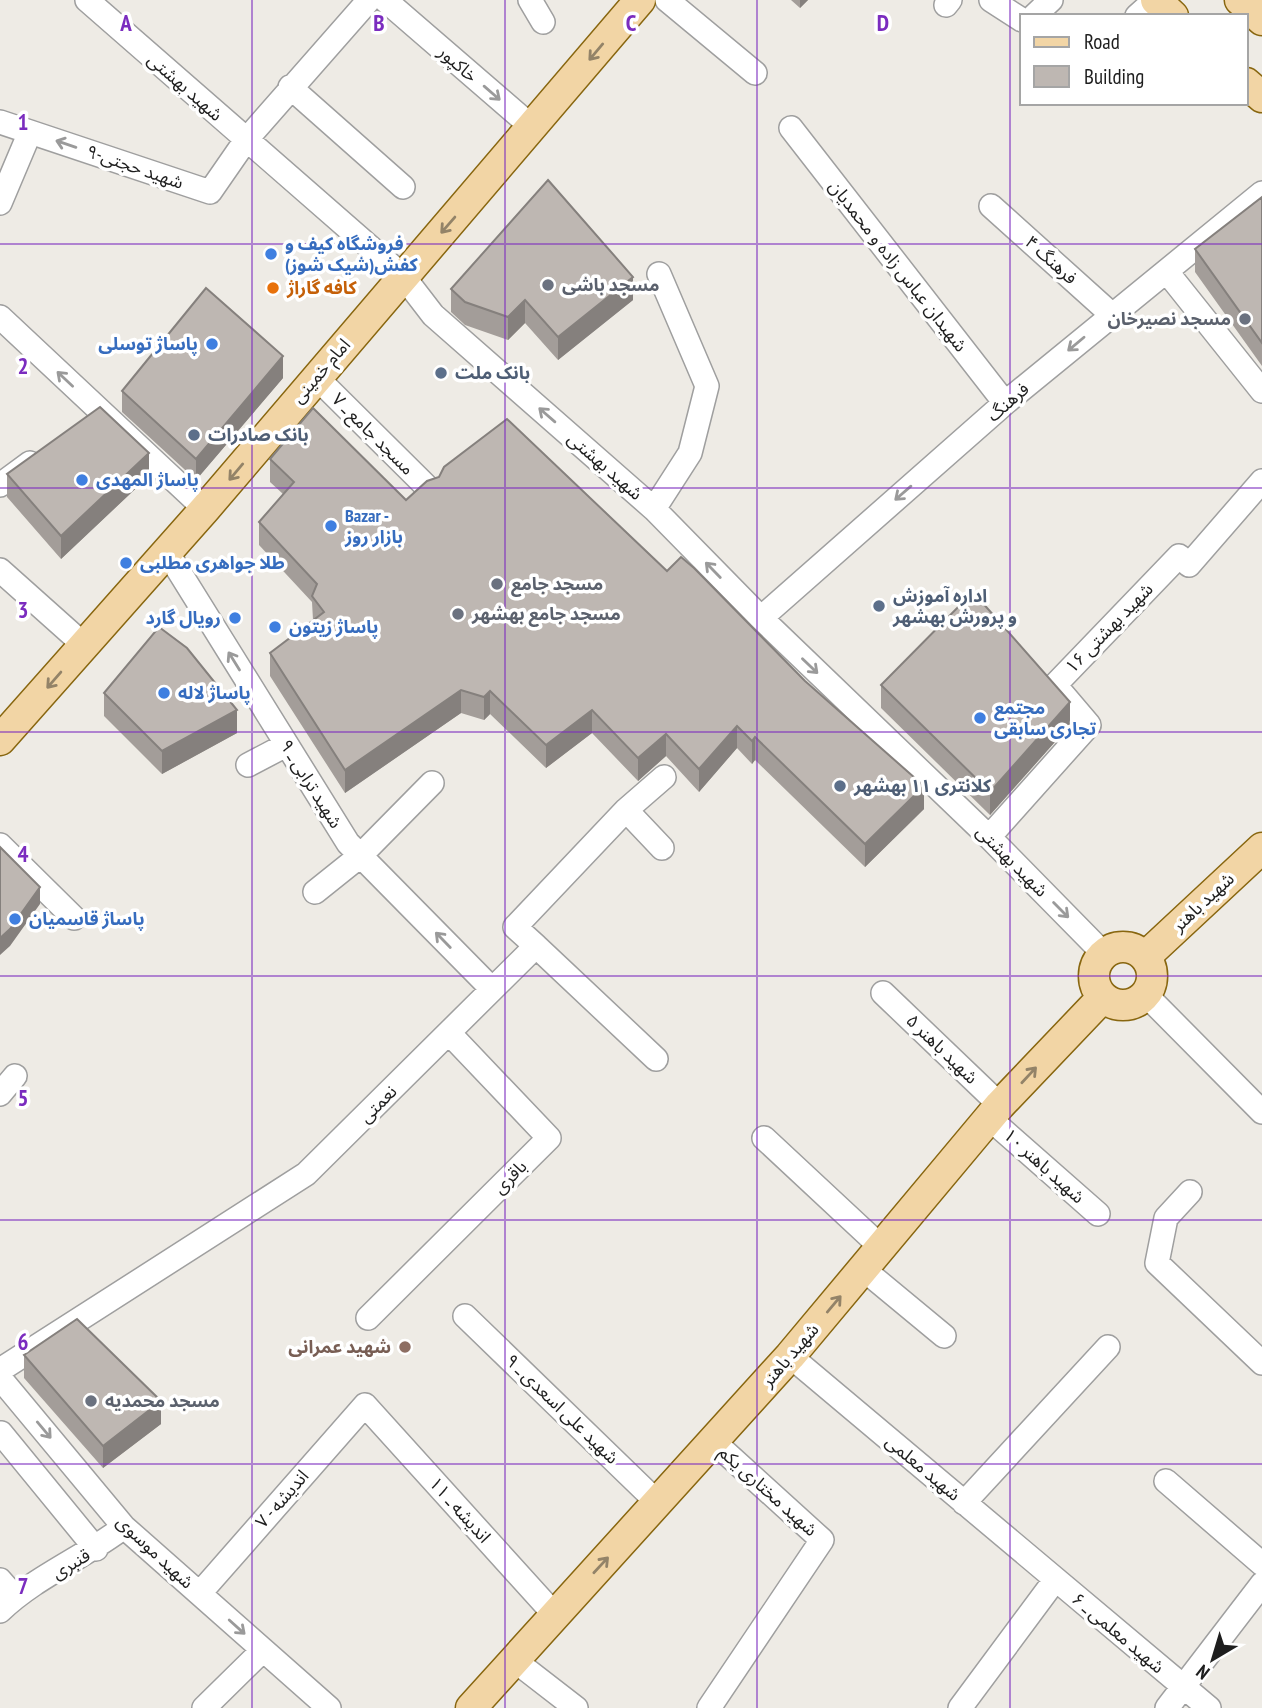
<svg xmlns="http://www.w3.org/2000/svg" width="1262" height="1708" viewBox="0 0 1262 1708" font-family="'PT Sans Narrow','Noto Sans Arabic',sans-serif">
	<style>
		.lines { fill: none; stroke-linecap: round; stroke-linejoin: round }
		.minor-casing { stroke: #9f9f9f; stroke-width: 26 }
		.major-casing { stroke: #88660f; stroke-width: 33 }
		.minor { stroke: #fff; stroke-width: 23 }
		.major { stroke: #f2d5a5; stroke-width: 30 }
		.wall { fill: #a39d99 }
		.shaded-wall { fill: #85807d }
		.building { fill: #beb7b2; stroke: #85807d; stroke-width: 2 }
		.oneway { stroke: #938368 }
		.oneway2 { stroke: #9a9a9a }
		.grid { fill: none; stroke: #7b2cbf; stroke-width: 2; stroke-opacity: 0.55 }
		.shop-dot { fill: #3f7fe0; stroke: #fff; stroke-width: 2.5 }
		.worship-dot { fill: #6b7280; stroke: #fff; stroke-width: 2.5 }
		.food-dot { fill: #e8710a; stroke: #fff; stroke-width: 2.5 }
		.service-dot { fill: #5c6f8a; stroke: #fff; stroke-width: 2.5 }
		.education-dot { fill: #8d6e63; stroke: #fff; stroke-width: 2.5 }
		.labels { text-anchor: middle; stroke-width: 7; stroke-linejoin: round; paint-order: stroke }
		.street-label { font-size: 18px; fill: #1e1e1e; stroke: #fff }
		.shop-label { font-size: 18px; font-weight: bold; fill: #366cbe; stroke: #fff; text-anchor: start }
		.worship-label { font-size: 18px; font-weight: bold; fill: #5b616d; stroke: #fff; text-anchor: start }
		.food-label { font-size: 18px; font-weight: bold; fill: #c56008; stroke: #fff; text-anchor: start }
		.service-label { font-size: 18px; font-weight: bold; fill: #4e5e75; stroke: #fff; text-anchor: start }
		.education-label { font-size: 18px; font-weight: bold; fill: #785e54; stroke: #fff; text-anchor: end }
		.grid-label { font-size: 23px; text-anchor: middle; font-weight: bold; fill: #7b2cbf; stroke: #fff; stroke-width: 7; stroke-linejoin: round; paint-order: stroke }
	</style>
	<rect width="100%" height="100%" fill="#eeebe5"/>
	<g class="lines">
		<g class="minor-casing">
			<path id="minor" d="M87 0 403 276 433 315 654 509 761 618 989 837 1104 954
				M385 0 532 127
				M530 0 543 22
				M667 0 755 73
				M991 0 1022 20
				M946 5 950 0
				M1034 16 1051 0
				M1137 16 1155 0
				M290 87 403 187
				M0 122 210 192 246 140 369 0
				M791 128 1005 403
				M0 203 30 132
				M991 206 1111 314
				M1167 272 1262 391
				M0 317 205 509
				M316 377 430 490
				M0 485 30 463
				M654 509 690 453 707 386 659 274
				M167 552 348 843 491 988
				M0 570 84 645
				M761 618 1005 403 1262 193
				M248 765 286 745
				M626 810 662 848
				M989 837 1089 725 1055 685 1179 556 1189 565 1262 481
				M0 845 74 918
				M315 892 360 856 432 783
				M536 946 656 1059
				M883 993 1000 1105
				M1146 995 1262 1112
				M0 1094 15 1076
				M989 1118 1098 1214
				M764 1138 881 1247
				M1190 1192 1166 1218 1157 1263 1262 1363
				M863 1269 944 1336
				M465 1316 658 1503
				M368 1318 549 1138 449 1033
				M790 1356 1209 1708
				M0 1370 306 1174 536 946 515 927 626 810 664 777
				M0 1378 124 1527 329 1708
				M1 1433 96 1549
				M1166 1481 1262 1564
				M964 1503 1108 1347
				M0 1580 15 1597
				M200 1593 365 1405 555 1615
				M0 1611C35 1577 85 1557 124 1527
				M514 1660 576 1708
				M204 1708 263 1650
				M709 1708 822 1540 714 1442
				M960 1708 1055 1580
				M1167 1708 1262 1584"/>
		</g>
		<g class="major-casing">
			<path id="major" d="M1156 0 1173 16
				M1240 0 1262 20
				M1246 83 1262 97
				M0 740 205 509 640 0
				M1094 976a29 29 0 1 1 58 0a29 29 0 1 1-58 0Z
				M1145 957 1262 848
				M471 1708 790 1356 1000 1105 1103 997"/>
		</g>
		<use href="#minor" class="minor"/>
		<use href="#major" class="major"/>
	</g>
	<path class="wall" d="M791 0H808L800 8Z
		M1262 197V366L1195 272V249Z
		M451 289 633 300 558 360 525 323 508 340 465 325 451 312Z
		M283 378 196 480 122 412V391Z
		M270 459 406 500 667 571 924 809 865 867 755 760 752 764 737 748 699 792 666 756 638 781 592 733 546 768 490 714 484 720 461 713 345 793 270 676V653L313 620 312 602 259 545V522L283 494 270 482Z
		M7 474 149 476 61 559 7 497Z
		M881 685 1070 725 990 815 881 708Z
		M104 693 237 733 162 774 104 716Z
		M24 1355 161 1424 103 1468 24 1378Z"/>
	<path class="shaded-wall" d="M800 0H808L800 8Z
		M633 277V300L558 360V337Z
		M525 300V323L508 340V317Z
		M283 356V378L196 480V459Z
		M149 453V476L61 559V536Z
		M461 690V713L345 793V770Z
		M490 691V714L484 720V697Z
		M1070 702V725L990 815V792Z
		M237 710V733L162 774V751Z
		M592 710V733L546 768V745Z
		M737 726V748L699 792V769Z
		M666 734V756L638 781V758Z
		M755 737V760L752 764V741Z
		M924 786V809L865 867V844Z
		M40 887V904L10 946 0 955V938Z
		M161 1401V1424L103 1468V1446Z"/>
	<path class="building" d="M548 180 633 277 558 337 525 300 508 317 465 302 451 289Z
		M1262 197V343L1195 249Z
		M206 288 283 356 196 459 122 391Z
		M100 407 149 453 61 536 7 474Z
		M313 408 406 500 427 481 439 477 444 467 507 419 667 571 681 557 694 568 805 681 924 786 865 844 755 737 752 741 737 726 699 769 666 734 638 758 592 710 546 745 490 691 484 697 461 690 345 770 270 653 324 612 312 596 317 584 259 522 294 482 270 459Z
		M973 592 1070 702 990 792 881 685Z
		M159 627 187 648 237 710 162 751 104 693Z
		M0 847 40 887 10 929 0 938Z
		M77 1319 161 1401 103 1446 24 1355Z"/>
	<defs><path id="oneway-shaft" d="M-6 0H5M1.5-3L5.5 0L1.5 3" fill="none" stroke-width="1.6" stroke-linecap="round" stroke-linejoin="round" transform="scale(1.75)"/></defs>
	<g class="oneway">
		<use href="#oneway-shaft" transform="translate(596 52) rotate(130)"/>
		<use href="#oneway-shaft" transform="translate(448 225) rotate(131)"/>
		<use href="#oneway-shaft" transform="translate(236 472) rotate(130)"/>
		<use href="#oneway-shaft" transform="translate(54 680) rotate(131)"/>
		<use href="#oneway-shaft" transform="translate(1029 1075) rotate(-47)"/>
		<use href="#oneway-shaft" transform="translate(834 1304) rotate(-50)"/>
		<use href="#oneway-shaft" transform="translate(601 1565) rotate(-47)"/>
	</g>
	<g class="oneway2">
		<use href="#oneway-shaft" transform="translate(492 93) rotate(41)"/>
		<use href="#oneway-shaft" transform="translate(66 144) rotate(-161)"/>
		<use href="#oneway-shaft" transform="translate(1076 344) rotate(140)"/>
		<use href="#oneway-shaft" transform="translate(65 379) rotate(-137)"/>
		<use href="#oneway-shaft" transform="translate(547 415) rotate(-139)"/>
		<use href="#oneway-shaft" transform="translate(903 493) rotate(139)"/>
		<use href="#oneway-shaft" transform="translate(713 570) rotate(-134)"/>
		<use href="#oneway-shaft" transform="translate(234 661) rotate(-122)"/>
		<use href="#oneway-shaft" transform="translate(810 666) rotate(44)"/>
		<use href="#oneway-shaft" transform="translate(1061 910) rotate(45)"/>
		<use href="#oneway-shaft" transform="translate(443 940) rotate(-134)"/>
		<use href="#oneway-shaft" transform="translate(44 1430) rotate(50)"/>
		<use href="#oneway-shaft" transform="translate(237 1627) rotate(42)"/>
	</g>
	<path class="grid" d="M252 0V1708M505 0V1708M757 0V1708M1010 0V1708M0 244H1262M0 488H1262M0 732H1262M0 976H1262M0 1220H1262M0 1464H1262"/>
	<g class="shop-dot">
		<circle cx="271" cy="254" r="7"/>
		<circle cx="212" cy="344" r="7"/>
		<circle cx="82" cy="480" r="7"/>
		<circle cx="331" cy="526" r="7"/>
		<circle cx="126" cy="563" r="7"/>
		<circle cx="235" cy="618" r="7"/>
		<circle cx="275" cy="627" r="7"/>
		<circle cx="164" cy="693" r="7"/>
		<circle cx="980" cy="718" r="7"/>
		<circle cx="15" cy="919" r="7"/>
	</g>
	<g class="worship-dot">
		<circle cx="548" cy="285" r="7"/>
		<circle cx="1245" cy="319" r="7"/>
		<circle cx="497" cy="584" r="7"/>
		<circle cx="458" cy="614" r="7"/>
		<circle cx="91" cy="1401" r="7"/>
	</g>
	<circle class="food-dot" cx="273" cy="288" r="7"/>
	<g class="service-dot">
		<circle cx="441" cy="373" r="7"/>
		<circle cx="194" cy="435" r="7"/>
		<circle cx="879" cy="606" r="7"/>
		<circle cx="840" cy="786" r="7"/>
	</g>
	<circle class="education-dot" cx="405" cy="1347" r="7"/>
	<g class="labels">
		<g class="street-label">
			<text transform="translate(458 64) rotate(41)" y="6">خاکپور</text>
			<text transform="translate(185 87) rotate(41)" y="6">شهید بهشتی</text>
			<text transform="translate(135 167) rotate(19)" y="6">شهید حجتی-۹</text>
			<text transform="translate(1051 260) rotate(42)" y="6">فرهنگ ۴</text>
			<text transform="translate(898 266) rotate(52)" y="6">شهیدان عباس زاده و محمدیان</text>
			<text transform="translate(321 371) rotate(-49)" y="6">امام خمینی</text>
			<text transform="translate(1008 402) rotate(-41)" y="6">فرهنگ</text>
			<text transform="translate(373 434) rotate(45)" y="6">مسجد جامع ـ ۷</text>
			<text transform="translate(605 466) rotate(41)" y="6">شهید بهشتی</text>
			<text transform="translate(1109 628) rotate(-46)" y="6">شهید بهشتی ۱۶</text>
			<text transform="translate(311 784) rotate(58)" y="6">شهید ترابی ـ ۹</text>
			<text transform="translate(1012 861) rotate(45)" y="6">شهید بهشتی</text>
			<text transform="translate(1203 902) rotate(-43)" y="6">شهید باهنر</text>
			<text transform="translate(942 1049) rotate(44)" y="6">شهید باهنر ۵</text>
			<text transform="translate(378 1104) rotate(-45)" y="6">نعمتی</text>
			<text transform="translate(1044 1166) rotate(42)" y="6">شهید باهنر ۱۰</text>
			<text transform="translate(510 1177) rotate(-45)" y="6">باقری</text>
			<text transform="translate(790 1355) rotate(-49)" y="6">شهید باهنر</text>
			<text transform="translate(562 1409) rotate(44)" y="6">شهید علی اسعدی ـ ۹</text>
			<text transform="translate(923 1468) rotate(40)" y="6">شهید معلمی</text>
			<text transform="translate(768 1491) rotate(42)" y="6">شهید مختاری یکم</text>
			<text transform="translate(282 1499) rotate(-49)" y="6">اندیشه - ۷</text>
			<text transform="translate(460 1510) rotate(48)" y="6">اندیشه ـ ۱۱</text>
			<text transform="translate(155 1552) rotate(43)" y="6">شهید موسوی</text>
			<text transform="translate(71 1564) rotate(-31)" y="6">قنبری</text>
			<text transform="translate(1118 1633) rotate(40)" y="6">شهید معلمی ـ ۶</text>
		</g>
		<g class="shop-label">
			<text x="285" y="250">فروشگاه کیف و<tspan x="285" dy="21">کفش(شیک شوز)</tspan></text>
			<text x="198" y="350" text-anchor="end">پاساژ توسلی</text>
			<text x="96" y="486">پاساژ المهدی</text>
			<text x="345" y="522">Bazar -<tspan x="345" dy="21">بازار روز</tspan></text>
			<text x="140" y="569">طلا جواهری مطلبی</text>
			<text x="221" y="624" text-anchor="end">رویال گارد</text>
			<text x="289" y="633">پاساژ زیتون</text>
			<text x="178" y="699">پاساژ لاله</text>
			<text x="994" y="714">مجتمع<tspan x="994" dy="21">تجاری سابقی</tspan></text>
			<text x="29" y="925">پاساژ قاسمیان</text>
		</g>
		<g class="worship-label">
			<text x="562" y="291">مسجد باشی</text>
			<text x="1231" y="325" text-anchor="end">مسجد نصیرخان</text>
			<text x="511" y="590">مسجد جامع</text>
			<text x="472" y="620">مسجد جامع بهشهر</text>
			<text x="105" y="1407">مسجد محمدیه</text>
		</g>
		<g class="food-label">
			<text x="287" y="294">کافه گاراژ</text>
		</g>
		<g class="service-label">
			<text x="455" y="379">بانک ملت</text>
			<text x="208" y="441">بانک صادرات</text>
			<text x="893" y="602">اداره آموزش<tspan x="893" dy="21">و پرورش بهشهر</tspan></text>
			<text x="854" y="792">کلانتری ۱۱ بهشهر</text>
		</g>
		<g class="education-label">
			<text x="391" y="1353">شهید عمرانی</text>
		</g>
	</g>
	<g class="grid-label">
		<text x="126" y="31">A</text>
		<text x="379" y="31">B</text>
		<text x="631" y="31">C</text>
		<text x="883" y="31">D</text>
		<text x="23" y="130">1</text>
		<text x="23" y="374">2</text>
		<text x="23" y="618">3</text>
		<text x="23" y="862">4</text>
		<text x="23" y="1106">5</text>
		<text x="23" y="1350">6</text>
		<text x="23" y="1594">7</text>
	</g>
	<rect x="1020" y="14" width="228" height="91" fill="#ffffff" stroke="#a5a5a5" stroke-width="2"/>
	<rect x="1034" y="37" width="35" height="10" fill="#f2d5a5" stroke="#a5a5a5" stroke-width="2"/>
	<text x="1084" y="49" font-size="21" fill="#1e1e1e">Road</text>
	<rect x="1034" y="66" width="35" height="21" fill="#beb7b2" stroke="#a5a5a5" stroke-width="2"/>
	<text x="1084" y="84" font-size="21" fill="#1e1e1e">Building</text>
	<g transform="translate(1213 1659) rotate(218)" stroke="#ffffff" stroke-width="5" paint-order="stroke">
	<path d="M0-5L12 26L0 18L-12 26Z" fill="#1e1e1e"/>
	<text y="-10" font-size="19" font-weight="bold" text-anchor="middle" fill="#1e1e1e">N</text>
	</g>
</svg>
